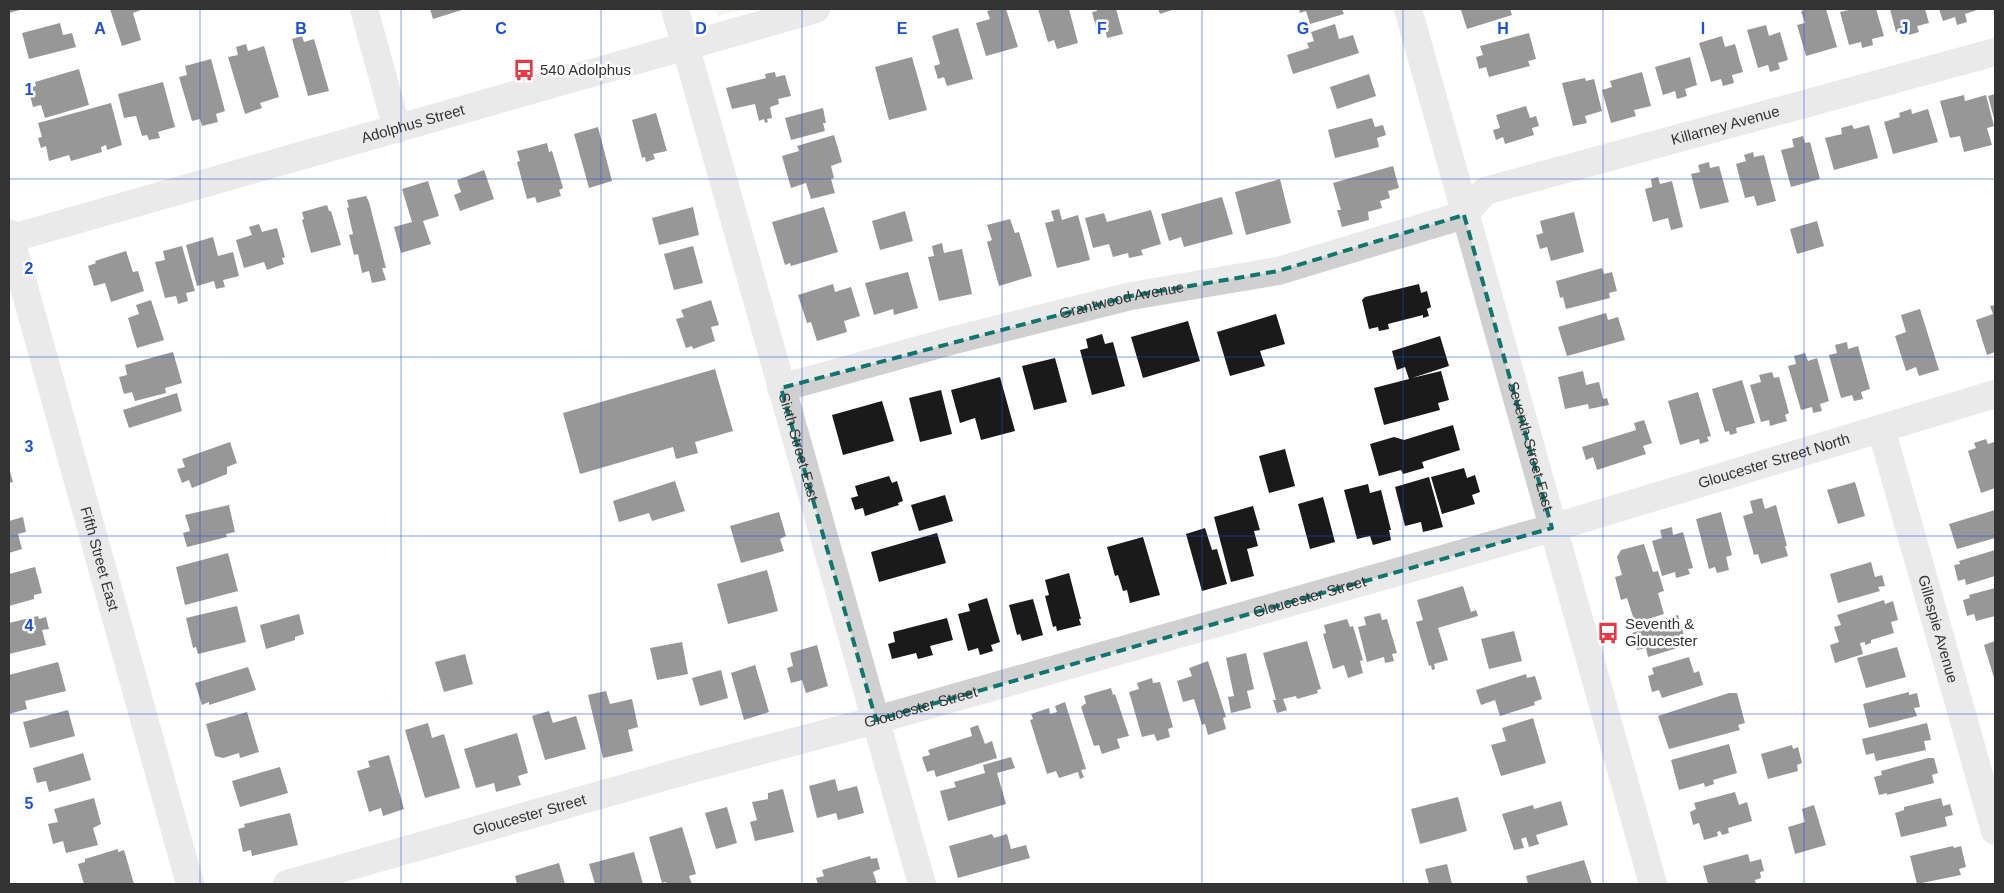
<svg xmlns="http://www.w3.org/2000/svg" width="2004" height="893" viewBox="0 0 2004 893" font-family="Helvetica,sans-serif">
	<style>
		.green { fill: #e6ecdf }
		.building { fill: #1a1a1a }
		.lines { fill: none; stroke-linecap: round; stroke-linejoin: round }
		.minor { stroke: #d0d0d0; stroke-width: 28 }
		.marked { fill: none; stroke: #0f766e; stroke-width: 4; stroke-dasharray: 10 6; stroke-linejoin: round }
		.grid { fill: none; stroke: #1d4ed8; stroke-width: 1; stroke-opacity: 0.55 }
		.labels { text-anchor: middle; stroke-width: 5; stroke-linejoin: round; paint-order: stroke }
		.poi-label { font-size: 15px; fill: #333; stroke: #fff; text-anchor: start }
		.street-label { font-size: 15px; fill: #333; stroke: #fff }
		.grid-label { font-size: 16px; text-anchor: middle; font-weight: bold; fill: #1d4ed8; stroke: #fff; stroke-width: 5; stroke-linejoin: round; paint-order: stroke }
	</style>
	<rect width="100%" height="100%" fill="#fff"/>
	<path class="green" d="M716 9H744L718 16Z"/>
	<path class="building" d="M9 9H23L9 13Z
		M110 9H141V10L133 13 141 40 122 46Z
		M430 9H465L433 19Z
		M995 9H1006L1018 47 986 56 976 23 990 19 987 11Z
		M1038 9H1069L1078 43 1057 49 1054 40 1048 42Z
		M1096 9H1116L1123 34 1107 38 1105 29 1097 31 1092 12 1097 11Z
		M1158 9H1175L1160 14Z
		M1299 9H1342L1344 14 1310 24 1306 11 1300 13Z
		M1465 9H1510L1512 15 1467 29 1461 10Z
		M1809 9H1826L1837 47 1806 56 1797 25 1805 23 1801 11Z
		M1853 9H1876L1884 36 1872 39 1873 45 1862 48 1861 42 1849 45 1840 12Z
		M1890 9H1925L1929 23 1917 26 1919 32 1909 35 1907 29 1896 32Z
		M1939 9H1977V10L1965 14 1967 22 1957 25 1955 17 1943 21Z
		M60 23 63 35 72 33 76 47 29 59 22 33Z
		M1335 24 1339 39 1353 35 1359 53 1293 74 1287 55 1309 48 1307 43 1314 41 1311 32Z
		M1766 25 1769 36 1780 32 1788 60 1778 63 1780 69 1770 72 1768 65 1758 68 1747 30Z
		M958 28 973 79 947 86 944 77 938 79 934 66 940 64 932 36Z
		M1529 33 1536 59 1528 61 1530 66 1489 77 1486 67 1479 69 1476 57 1483 55 1480 46Z
		M302 36 304 42 314 39 329 91 308 96 292 39Z
		M1722 36 1725 47 1735 44 1743 72 1732 75 1734 83 1723 86 1721 79 1711 82 1699 43Z
		M246 44 248 51 264 46 279 97 260 103 262 108 245 114 228 57 238 55 236 47Z
		M912 57 927 110 889 120 875 67Z
		M1690 57 1697 85 1685 89 1687 96 1677 99 1675 91 1663 95 1655 67Z
		M211 59 225 111 216 114 218 122 202 126 200 119 192 121 179 77 187 75 185 66Z
		M79 69 89 105 45 118 41 105 33 107 28 88 36 86 35 82Z
		M775 72 776 77 785 75 791 96 778 99 779 104 770 107 772 118 767 119 768 122 765 123 764 119 759 121 755 104 732 109 726 88 766 78 765 74Z
		M1642 72 1651 106 1634 110 1636 116 1611 123 1602 90 1612 87 1610 81Z
		M1369 74 1376 96 1337 109 1330 87Z
		M1585 78 1586 81 1594 79 1602 111 1585 116 1587 123 1573 126 1562 83Z
		M163 82 175 127 158 132 160 138 149 140 147 135 142 136 136 116 124 118 118 94Z
		M1995 94V122L1988 96Z
		M1964 95 1965 101 1986 95 1994 126 1987 128 1992 145 1964 152 1960 136 1950 138 1940 101Z
		M111 103 122 145 107 150 106 145 101 147 102 152 71 161 69 155 49 161 46 146 41 148 38 138 42 137 38 123Z
		M1526 106 1530 118 1536 116 1539 126 1532 128 1534 135 1505 144 1503 137 1496 140 1493 130 1500 128 1496 115Z
		M823 108 826 123H823L825 131 791 140 785 118Z
		M1911 109 1912 114 1928 109 1938 142 1893 154 1884 122 1900 117 1899 113Z
		M656 113 667 151 653 154 655 159 646 162 645 157 642 158 632 120Z
		M1372 118 1375 127 1383 125 1386 135 1377 138 1379 147 1335 158 1328 130Z
		M1852 125 1854 129 1869 125 1878 158 1834 170 1825 138 1842 134 1841 128Z
		M598 127 612 181 589 188 574 134Z
		M834 135 842 162 831 166 834 178 831 179 835 193 811 199 806 183 791 188 782 156 799 151 797 146Z
		M1803 136 1805 143 1810 142 1820 179 1791 187 1781 150 1794 147 1792 139Z
		M547 143 549 152 552 151 563 188 559 190 561 196 537 203 535 197 527 199 517 162 520 161 517 151Z
		M1753 152 1754 157 1764 155 1776 201 1757 206 1754 196 1745 198 1736 164 1746 161 1744 155Z
		M1709 162 1710 168 1719 166 1729 202 1700 209 1691 174 1700 172 1698 165Z
		M1393 166 1399 188 1388 191 1390 198 1380 201 1382 208 1368 212 1369 220 1342 227 1337 210H1341L1333 183Z
		M484 170 494 199 460 211 454 195 461 192 457 180Z
		M1658 177 1660 184 1672 181 1683 227 1671 230 1668 218 1653 222 1645 189 1652 187 1651 179Z
		M1280 179 1291 223 1246 235 1235 192Z
		M428 181 439 216 423 221 431 244 401 253 394 227 412 222 402 189Z
		M366 196 369 202 386 268H382L386 280 372 283 369 271 362 273 358 254 354 255 349 235 353 234 347 208 349 207 347 200Z
		M1222 197 1233 234 1184 247 1181 237 1169 241 1161 214Z
		M327 205 329 211H331L341 245 311 253 302 220 304 219 302 212Z
		M693 207 699 235 659 245 652 218Z
		M824 207 838 252 791 266 790 263 785 265 772 222Z
		M1059 209 1062 220 1078 215 1090 260 1057 268 1045 223 1054 221 1051 211Z
		M1151 210 1161 244 1141 250 1143 255 1129 258 1128 253 1113 257 1109 244 1093 248 1085 218 1104 213 1107 222Z
		M905 211 913 241 880 250 872 221Z
		M1574 212 1584 252 1551 261 1547 247 1540 249 1536 235 1543 233 1540 221Z
		M1010 219 1015 233 1019 232 1032 276 999 286 987 242 992 240 987 225Z
		M1817 221 1824 246 1797 254 1790 229Z
		M259 224 262 232 277 228 285 257 282 258 284 264 267 270 264 262 244 268 236 240 252 235 249 227Z
		M213 237 218 256 233 252 239 276 223 280 225 287 216 289 214 281 197 286 186 245Z
		M942 243 944 253 962 249 972 294 939 301 928 257 934 256 932 246Z
		M182 246 195 291 186 293 188 301 178 304 176 296 165 298 155 262 165 260 163 251Z
		M693 246 703 283 674 290 664 254Z
		M126 251 133 272 138 271 144 291 111 302 105 283 94 286 88 266 96 263 95 261Z
		M1602 268 1604 274 1612 272 1617 291 1609 293 1610 298 1566 309 1563 297 1560 298 1556 281Z
		M908 272 918 308 894 315 893 309 874 315 865 283Z
		M833 284 835 292 851 287 860 316 844 321 847 332 817 341 811 322 807 323 798 295Z
		M1419 284 1421 293 1427 291 1431 307 1427 309 1429 316 1423 318V315L1388 324 1389 329 1379 331 1378 327 1369 329 1362 300 1365 297Z
		M151 300 164 340 137 348 128 318 139 314 136 305Z
		M711 300 719 325 711 327 715 341 693 349 692 346 686 348 676 319 684 317 681 310Z
		M1995 305V352L1987 355 1976 320 1993 314 1990 306Z
		M1920 309 1939 370 1919 376 1916 367 1906 371 1895 336 1906 332 1901 315Z
		M1606 313 1608 320 1618 317 1625 340 1567 356 1558 327Z
		M1276 314 1285 344 1260 351 1265 366 1230 376 1217 332Z
		M1188 321 1200 361 1143 378 1131 337Z
		M1102 334 1105 344 1113 342 1125 386 1092 395 1080 350 1088 348 1086 339Z
		M1440 336 1449 366 1412 378 1441 371 1449 400 1438 403 1440 410 1384 425 1374 388 1409 379 1405 367 1397 370 1392 351Z
		M1847 342 1848 349 1858 346 1870 389 1861 392 1863 399 1854 401 1852 395 1841 398 1829 355 1837 353 1835 345Z
		M173 352 182 383 165 388 166 393 135 401 132 392 124 394 119 377 127 375 125 365Z
		M1805 353 1808 361 1817 358 1829 401 1820 404 1822 411 1813 413 1812 407 1801 410 1788 366 1796 364 1794 356Z
		M1055 358 1067 402 1034 410 1022 366Z
		M715 369 733 431 695 442 698 453 676 459 673 447 580 474 563 413Z
		M1583 371 1586 385 1599 382 1603 399 1607 398 1609 405 1589 409 1588 404 1565 409 1558 377Z
		M1772 372 1774 378 1779 377 1789 413 1785 415 1787 421 1770 426 1769 420 1761 422 1750 385 1761 382 1759 375Z
		M1000 377 1015 431 981 440 975 418 960 423 951 390Z
		M1742 380 1755 423 1736 428 1737 433 1730 435 1729 431 1725 432 1712 389Z
		M941 390 952 434 920 442 909 398Z
		M1698 392 1711 436 1707 437 1709 441 1700 444 1699 439 1680 445 1668 401Z
		M177 393 182 411 129 428 123 410Z
		M882 401 894 441 843 455 832 415Z
		M1644 420 1652 443 1643 446 1646 454 1597 470 1593 457 1586 460 1582 447 1636 430 1634 423Z
		M1453 425 1460 450 1422 462 1424 468 1403 474 1401 470 1379 476 1370 444 1394 437 1404 440Z
		M1986 439 1988 444 1994 442 1995 448V488L1981 493 1968 451 1976 448 1974 443Z
		M230 442 237 463 227 467V474L192 488 189 480 182 483 177 469 185 467 182 459Z
		M1285 449 1295 486 1269 493 1259 456Z
		M9 468 13 482 9 483Z
		M1464 468 1467 478 1475 475 1480 492 1472 495 1475 504 1442 514 1431 477Z
		M889 476 892 483 897 481 903 501 898 503 899 505 865 516 863 508 855 510 851 498 858 496 855 486Z
		M1429 477 1443 527 1423 532 1421 522 1405 526 1395 487Z
		M675 481 685 511 652 521 649 513 619 522 613 501Z
		M1855 482 1865 516 1838 524 1827 490Z
		M1368 484 1370 493 1381 490 1391 530H1389L1391 540 1373 545 1370 536 1357 539 1344 490Z
		M945 495 953 521 919 531 911 505Z
		M1323 497 1335 542 1310 549 1298 504Z
		M1762 498 1765 509 1776 505 1787 546H1785L1788 556 1761 564 1758 554 1754 555 1743 516 1753 513 1750 501Z
		M229 505 235 532 226 534 227 537 187 547 183 533 190 531 185 515Z
		M1253 506 1260 530 1254 531 1258 546 1247 549 1254 576 1231 582 1214 517Z
		M1995 510V538L1957 549 1949 524Z
		M779 512 786 536 780 539 784 551 741 563 730 526Z
		M1721 512 1732 555 1726 557 1729 570 1717 573 1715 567 1709 569 1696 519Z
		M23 517 26 532 18 534 22 549 9 553V521Z
		M1672 527 1673 535 1683 532 1693 568 1688 569 1690 574 1676 578 1675 572 1662 576 1652 541 1662 538 1660 530Z
		M1205 528 1212 550 1217 549 1227 584 1202 591 1186 534Z
		M937 533 946 563 879 582 871 552Z
		M1143 537 1160 595 1130 603 1127 590 1123 591 1118 575 1115 576 1107 547Z
		M1644 544 1653 572 1658 571 1664 591 1658 593 1664 614 1635 623 1627 598 1621 600 1615 577 1622 575 1617 557 1621 550Z
		M1995 550V576L1966 585 1965 579 1958 581 1954 565 1960 564 1959 561Z
		M228 553 238 591 185 605 176 567Z
		M1871 562 1875 577 1882 575 1885 586 1878 587 1880 591 1838 603 1830 574Z
		M35 567 42 593 34 595V599L9 606V574Z
		M767 570 778 611 728 624 717 584Z
		M1069 573 1081 619H1079L1081 625 1057 631 1056 626 1053 627 1045 596 1049 595 1045 580Z
		M1463 586 1471 612 1476 610 1478 616 1438 628 1448 660 1434 664 1435 669 1432 670 1431 665 1429 666 1416 622 1423 620 1417 600Z
		M1995 588V616L1976 621 1974 614 1967 616 1963 600 1970 598 1969 595Z
		M987 598 1000 642 991 645 993 651 980 655 978 648 968 651 958 614 970 611 968 604Z
		M1033 599 1043 635 1022 641 1020 634 1017 635 1009 605Z
		M1884 600 1885 604 1893 601 1898 620 1891 622 1894 633 1871 640V643L1865 645V642L1860 643 1863 654 1835 663 1830 645 1839 642 1834 627 1841 625 1837 615Z
		M237 606 246 642 198 654 196 647 193 648 186 618Z
		M1380 613 1382 620 1387 619 1397 653 1392 654 1394 661 1385 663 1384 657 1367 662 1358 627 1366 625 1364 617Z
		M299 614 304 634 295 637V640L266 649 260 625Z
		M1678 615 1687 645 1648 657 1646 648 1637 650 1632 633 1641 630 1640 626Z
		M38 616 39 619 46 617 49 629 42 630 46 645 9 654V623Z
		M947 618 953 640 930 646 933 655 918 659 916 653 892 659 888 644 895 642 893 632Z
		M1347 619 1350 627 1353 626 1363 660 1360 661 1363 673 1348 678 1344 665 1333 669 1323 634 1326 633 1324 625Z
		M1514 631 1522 661 1489 669 1481 639Z
		M1307 641 1321 689 1317 690 1318 693 1297 699 1296 696 1283 699 1287 710 1277 713 1273 700H1276L1263 653Z
		M1995 641V681L1984 645Z
		M682 642 688 674 657 680 650 648Z
		M817 645 828 686 806 693 802 680 791 683 787 668 793 666 790 653Z
		M1897 647 1906 677 1866 688 1857 658Z
		M1246 653 1254 689 1247 691 1251 708 1231 713 1228 697 1234 696 1226 658Z
		M465 654 473 684 444 692 435 662Z
		M1689 657 1694 673 1699 671 1703 685 1662 698 1659 690 1652 692 1648 676 1654 674 1652 668Z
		M1208 661 1226 717 1223 718 1226 729 1208 735 1205 724 1202 725 1194 699 1183 702 1177 681 1192 676 1189 668Z
		M58 662 66 691 25 701 27 709 9 714V675Z
		M755 665 769 712 744 720 731 673Z
		M248 667 256 690 209 705V702L202 705 195 683Z
		M721 670 728 698 700 706 692 678Z
		M1526 674 1527 678 1535 676 1542 699 1534 702 1535 705 1500 716 1495 700 1481 705 1476 690Z
		M1152 678 1153 683 1160 682 1173 727 1168 729 1170 737 1157 741 1154 734 1142 737 1129 692 1139 689 1137 683Z
		M1111 688 1113 695 1115 694 1129 736 1117 739 1120 748 1102 754 1099 745 1094 746 1081 707 1086 703 1084 696Z
		M606 691 610 704 632 699 638 727 628 730 633 751 603 758 588 695Z
		M1909 692V695L1917 693 1920 707 1914 708 1917 716 1869 728 1863 704Z
		M1729 693H1737L1745 723 1738 725 1740 730 1669 749 1658 716Z
		M1065 702 1086 769 1081 770 1084 777 1080 779 1078 772 1059 778 1056 771 1047 774 1030 720 1033 719 1031 714 1049 708 1050 714 1057 712 1055 706Z
		M68 710 75 736 30 748 23 722Z
		M549 711 553 723 576 716 586 749 545 760 532 716Z
		M247 712 259 752 240 758 239 753 223 758 215 756 206 724Z
		M1533 718 1546 763 1501 776 1491 745 1506 741 1502 728Z
		M428 723 432 738 444 734 460 788 425 798 405 730Z
		M1927 723 1931 740 1924 741 1926 750 1876 761 1874 753 1866 755 1862 739Z
		M978 725 985 744 992 741 997 758 936 777 934 770 927 772 922 757 930 755 928 750 972 736 970 728Z
		M517 733 528 773 518 776 521 785 496 792 494 783 476 788 464 749Z
		M1729 744 1737 773 1713 780 1714 784 1705 787 1704 783 1679 790 1671 760Z
		M1792 745 1793 749 1798 747 1802 763 1797 765 1798 771 1768 779 1761 754Z
		M83 753 91 780 49 792 46 781 37 783 33 768Z
		M389 755 404 809 383 816 381 808 369 812 357 771 370 767 368 761Z
		M1011 757 1015 768 997 773 1006 804 948 821 940 791 956 787 954 782 985 773 983 765Z
		M1928 758H1934L1938 773 1932 775 1934 783 1887 795V793L1879 795 1874 777 1882 775 1881 771Z
		M280 767 288 793 240 807 232 781Z
		M835 779 838 791 857 786 864 813 838 820 836 813 817 818 809 786Z
		M783 789 794 832 755 841 750 822 757 820 752 802 768 799V793Z
		M1735 792 1739 805 1747 802 1752 821 1728 828 1729 833 1722 835 1720 831 1717 832 1718 836 1704 840 1699 823 1693 825 1690 812 1696 809 1694 803Z
		M1458 797 1467 831 1420 844 1411 809Z
		M94 798 101 824 93 828 98 845 66 853 63 841 53 844 48 824 58 822 54 809Z
		M1941 798 1943 806 1950 804 1953 815 1945 817 1947 826 1901 837 1895 813 1904 810V807Z
		M1561 801 1568 825 1536 835 1539 844 1529 847 1526 837 1521 839 1524 848 1514 850 1502 814 1533 805 1534 809Z
		M1814 805 1826 845 1795 854 1788 827 1805 822 1802 809Z
		M727 807 737 843 716 849 705 813Z
		M290 813 298 845 252 856 251 850 243 852 238 829 245 827 244 824Z
		M682 827 696 874 689 876 692 884H667L666 882 662 883 649 837Z
		M992 834 994 838 1007 834 1011 849 1026 845 1030 858 958 878 949 846Z
		M1953 846 1954 848 1961 846 1966 867 1959 869 1961 875 1917 884 1910 856Z
		M118 849V852L124 850 134 884H84L78 864 85 862V859Z
		M634 852 643 884H595L589 864Z
		M1748 854 1750 862 1761 859 1764 871 1760 872 1761 878 1755 880 1756 884H1708L1703 866Z
		M870 856 871 859 877 858 880 869 873 872 877 884H818L816 878 824 876 822 870Z
		M1584 860 1592 884H1528L1526 876Z
		M559 863 565 884H517L515 876Z
		M1447 864 1452 884H1429L1425 869Z"/>
	<g class="lines">
		<g class="minor">
			<path d="M364 9 397 129"/>
			<path id="s1" d="M675 9 922 884"/>
			<path id="s2" d="M1408 9 1653 884"/>
			<path id="s3" d="M1464 215 1485 191 1995 52"/>
			<path id="s4" d="M9 233 190 884"/>
			<path id="s5" d="M9 239 816 9"/>
			<path id="s6" d="M781 388 951 341 1131 296 1278 271 1464 215"/>
			<path id="s7" d="M1881 428 1995 831"/>
			<path id="s8" d="M287 884 688 770 876 720 1552 528 1995 394"/>
		</g>
	</g>
	<path d="M0 0H2004V893H0ZM1464 215 1552 528 876 720 781 388 1131 296 1278 271Z" fill="#fff" fill-opacity=".55" fill-rule="evenodd"/>
	<path class="marked" d="M1464 215 1552 528 876 720 781 388 1131 296 1278 271Z"/>
	<path class="grid" d="M200 9V884M401 9V884M601 9V884M802 9V884M1002 9V884M1202 9V884M1403 9V884M1603 9V884M1804 9V884M9 179H1995M9 357H1995M9 536H1995M9 714H1995"/>
	<defs>
		<g id="bus-bare" transform="scale(1.725)"><path d="M-5-6H5V4H4V6H2V4H-2V6H-4V4H-5ZM-3.5-4V0h7V-4ZM-3.5 1.2v1.5H-2V1.2ZM2 1.2v1.5H3.5V1.2Z" fill="#e63946" stroke="#fff" stroke-width="2.5" paint-order="stroke"/></g>
	</defs>
	<g fill-rule="evenodd">
		<use href="#bus-bare" x="524" y="70"/>
		<use href="#bus-bare" x="1608" y="633"/>
	</g>
	<g class="labels">
		<g class="poi-label">
			<text x="540" y="75">540 Adolphus</text>
			<text x="1625" y="629">Seventh &amp;<tspan x="1625" dy="17">Gloucester</tspan></text>
		</g>
		<g class="street-label">
			<text dy="5" stroke="none"><textPath href="#s5" startOffset="420">Adolphus Street</textPath></text>
			<text dy="5" stroke="none"><textPath href="#s3" startOffset="281">Killarney Avenue</textPath></text>
			<text dy="5" stroke="none"><textPath href="#s6" startOffset="352">Grantwood Avenue</textPath></text>
			<text dy="5" stroke="none"><textPath href="#s1" startOffset="455">Sixth Street East</textPath></text>
			<text dy="5" stroke="none"><textPath href="#s2" startOffset="454">Seventh Street East</textPath></text>
			<text dy="5" stroke="none"><textPath href="#s8" startOffset="1546">Gloucester Street North</textPath></text>
			<text dy="5" stroke="none"><textPath href="#s4" startOffset="338">Fifth Street East</textPath></text>
			<text dy="5" stroke="none"><textPath href="#s8" startOffset="1062">Gloucester Street</textPath></text>
			<text dy="5" stroke="none"><textPath href="#s7" startOffset="209">Gillespie Avenue</textPath></text>
			<text dy="5" stroke="none"><textPath href="#s8" startOffset="658">Gloucester Street</textPath></text>
			<text dy="5" stroke="none"><textPath href="#s8" startOffset="252">Gloucester Street</textPath></text>
		</g>
	</g>
	<g class="grid-label">
		<text x="100" y="34">A</text>
		<text x="301" y="34">B</text>
		<text x="501" y="34">C</text>
		<text x="701" y="34">D</text>
		<text x="902" y="34">E</text>
		<text x="1102" y="34">F</text>
		<text x="1303" y="34">G</text>
		<text x="1503" y="34">H</text>
		<text x="1703" y="34">I</text>
		<text x="1904" y="34">J</text>
		<text x="29" y="95">1</text>
		<text x="29" y="274">2</text>
		<text x="29" y="452">3</text>
		<text x="29" y="631">4</text>
		<text x="29" y="809">5</text>
	</g>
	<rect width="2004" height="893" fill="none" stroke="#333333" stroke-width="20"/>
</svg>
